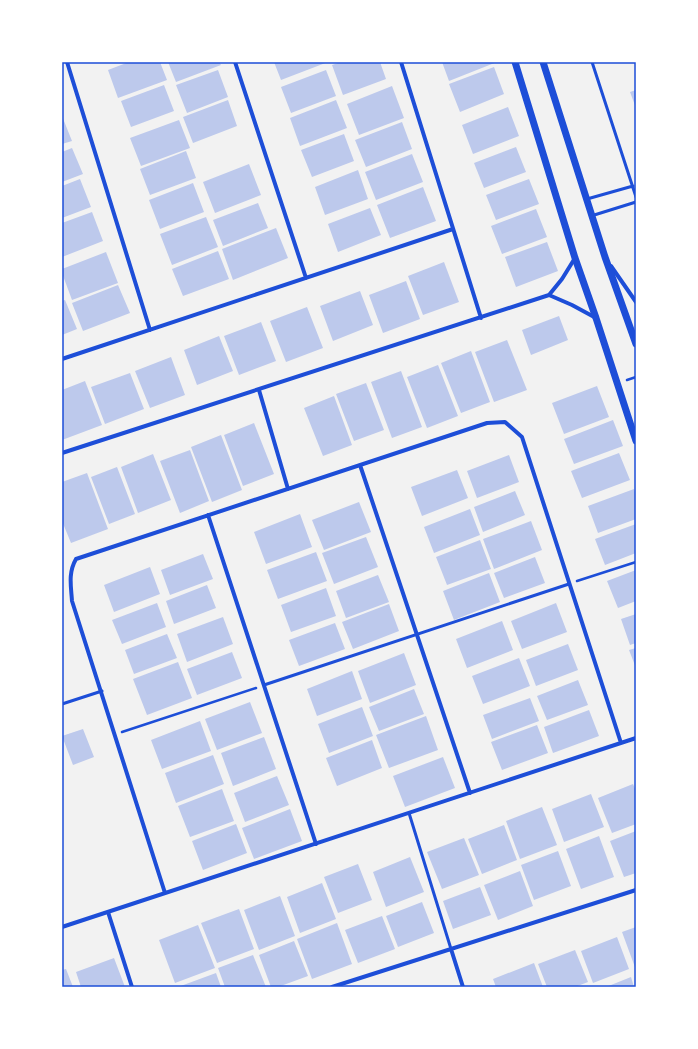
<svg xmlns="http://www.w3.org/2000/svg" width="698" height="1049" viewBox="0 0 698 1049" font-family="Merriweather,serif">
	<style>
		.building { fill: #bdc9ec }
		.lines { fill: none; stroke-linecap: round; stroke-linejoin: round }
		.path { stroke: #1d4ed8; stroke-width: 2.5 }
		.service { stroke: #1d4ed8; stroke-width: 3 }
		.minor { stroke: #1d4ed8; stroke-width: 4 }
		.tertiary { stroke: #1d4ed8; stroke-width: 7 }
		.neatline { fill: none; stroke: #1d4ed8; stroke-width: 1.5 }
	</style>
	<rect width="100%" height="100%" fill="#f2f2f2"/>
	<path class="building" d="M129 62H160L167 80 118 98 108 70Z
		M168 62H219L221 65 176 82Z
		M274 62H328L281 80Z
		M341 62H380L386 79 343 95 332 65Z
		M442 62H497L449 81Z
		M494 67 504 94 460 112 449 84Z
		M218 70 228 97 187 113 176 85Z
		M326 70 336 96 291 113 281 87Z
		M164 85 174 111 131 127 121 101Z
		M392 86 404 118 359 135 347 104Z
		M636 90V108L630 92Z
		M228 100 237 126 193 143 183 117Z
		M336 100 347 128 300 146 290 118Z
		M508 107 519 136 473 154 462 125Z
		M62 116 72 141 62 144Z
		M179 120 190 148 141 166 130 138Z
		M402 122 412 149 366 167 355 140Z
		M344 134 354 161 312 177 301 150Z
		M516 147 526 172 484 188 474 163Z
		M72 148 83 174 62 182V152Z
		M186 151 196 178 150 195 140 169Z
		M412 154 423 182 376 200 365 172Z
		M249 164 261 195 215 213 203 182Z
		M358 170 368 199 325 215 315 187Z
		M80 179 91 207 62 218V186Z
		M529 179 539 204 496 220 486 195Z
		M193 183 204 212 160 229 149 200Z
		M423 187 436 221 390 238 377 205Z
		M258 203 268 228 223 246 213 220Z
		M370 208 381 235 338 252 328 224Z
		M536 209 547 237 502 254 491 226Z
		M92 212 103 241 62 257V223Z
		M206 217 218 247 172 265 160 234Z
		M276 228 288 258 233 280 222 249Z
		M547 242 558 271 516 287 505 257Z
		M218 251 229 279 183 296 172 269Z
		M106 252 118 283 72 300 62 273V269Z
		M444 262 459 302 423 315 408 276Z
		M406 281 420 319 383 333 369 295Z
		M118 285 130 313 83 331 72 303Z
		M360 291 373 325 333 341 320 306Z
		M65 300 77 329 62 335V301Z
		M307 307 323 348 286 362 270 321Z
		M559 316 568 340 531 355 522 330Z
		M261 322 276 361 239 375 224 336Z
		M219 336 233 371 197 385 184 350Z
		M507 340 527 390 494 402 475 352Z
		M471 351 490 402 461 413 441 363Z
		M171 357 185 395 150 408 135 371Z
		M438 365 458 416 427 428 407 377Z
		M401 371 422 427 392 438 371 382Z
		M130 373 144 409 105 424 91 387Z
		M85 381 102 425 62 440V390Z
		M366 383 384 430 354 441 336 394Z
		M597 386 609 417 564 434 552 403Z
		M334 396 352 445 323 456 304 408Z
		M613 420 623 446 574 464 564 439Z
		M254 423 274 474 243 486 224 435Z
		M221 435 242 490 212 502 191 447Z
		M190 450 209 501 180 513 160 461Z
		M619 453 630 480 582 498 571 471Z
		M153 454 171 500 138 513 121 467Z
		M509 455 519 482 477 498 467 471Z
		M117 467 135 514 109 524 91 477Z
		M457 470 468 498 422 516 411 487Z
		M87 473 108 529 71 543 62 521V482Z
		M634 489 636 495V519L598 533 588 506Z
		M515 491 525 515 483 532 474 507Z
		M359 502 371 532 324 550 312 520Z
		M470 509 480 535 434 553 424 527Z
		M300 514 312 547 266 564 254 532Z
		M531 521 542 550 494 569 483 539Z
		M636 524V553L605 565 595 539Z
		M366 537 378 567 334 584 322 553Z
		M480 540 491 569 447 585 436 557Z
		M316 552 327 581 278 599 267 570Z
		M203 554 213 579 170 595 161 570Z
		M535 557 545 583 504 598 494 573Z
		M150 567 160 594 114 612 104 585Z
		M636 570V601L618 608 607 581Z
		M489 573 500 602 454 620 443 591Z
		M378 575 389 602 346 618 336 591Z
		M207 585 216 608 174 624 166 601Z
		M326 588 336 616 291 632 281 605Z
		M157 603 166 627 122 644 112 620Z
		M556 603 567 632 522 649 511 621Z
		M389 604 399 631 353 649 342 622Z
		M636 614V643L630 645 621 619Z
		M223 617 233 644 187 662 177 634Z
		M502 621 513 650 467 668 456 639Z
		M335 623 345 649 299 666 289 640Z
		M167 634 177 658 134 674 125 650Z
		M568 644 578 670 536 686 526 660Z
		M636 648V668L629 650Z
		M232 652 242 678 197 695 187 669Z
		M404 653 416 685 370 703 358 671Z
		M519 658 530 686 483 704 472 676Z
		M178 662 192 698 147 715 133 679Z
		M352 671 362 699 317 716 307 689Z
		M578 680 588 705 547 720 537 696Z
		M414 689 424 714 379 731 369 707Z
		M530 698 539 721 492 739 483 715Z
		M250 702 262 733 217 750 205 719Z
		M362 707 373 736 329 753 318 724Z
		M589 710 599 736 553 753 544 727Z
		M426 716 438 750 389 768 376 735Z
		M200 721 211 751 162 769 151 740Z
		M537 725 548 753 502 770 491 742Z
		M83 729 94 757 73 765 62 736Z
		M264 737 276 769 233 786 221 753Z
		M372 740 382 768 337 786 326 758Z
		M213 755 224 784 176 803 165 773Z
		M443 757 455 788 405 807 393 776Z
		M277 776 289 805 245 822 234 793Z
		M633 784 636 791V824L612 833 598 798Z
		M222 789 234 821 190 837 178 806Z
		M591 794 604 827 564 842 552 809Z
		M542 807 557 845 520 859 506 821Z
		M290 809 302 841 254 859 242 828Z
		M236 824 247 853 203 870 192 841Z
		M504 825 517 860 482 874 468 839Z
		M636 831V873L624 877 610 841Z
		M599 836 614 877 581 889 566 849Z
		M464 838 479 875 442 889 427 852Z
		M558 851 571 886 534 900 521 865Z
		M410 857 424 892 386 907 373 872Z
		M358 864 372 900 338 913 324 877Z
		M520 871 533 906 498 920 484 885Z
		M322 883 336 919 300 933 287 897Z
		M480 887 491 915 453 929 443 901Z
		M280 896 295 936 259 950 244 910Z
		M422 902 434 933 398 947 386 916Z
		M239 909 254 949 217 963 201 923Z
		M382 916 395 949 358 963 345 930Z
		M337 923 352 964 312 979 297 939Z
		M198 925 215 968 175 983 159 940Z
		M636 927V970L622 932Z
		M617 937 629 969 593 983 581 951Z
		M294 941 308 976 278 987H271L259 955Z
		M575 950 588 982 575 987H547L538 964Z
		M253 955 266 987H225L218 968Z
		M114 958 125 987H81L76 972Z
		M534 963 543 987H496L493 979Z
		M66 969 73 987H62V970Z
		M216 973 221 987H178Z
		M631 977 634 987H606Z"/>
	<g class="lines">
		<path class="path" d="M627 380 636 377
			M577 581 636 562
			M122 732 256 688"/>
		<path class="service" d="M592 62 636 197
			M587 199 633 186
			M591 216 636 202
			M264 685 569 584
			M62 704 102 691
			M409 813 451 949"/>
		<path class="minor" d="M67 62 150 330
			M235 62 306 278
			M401 62 481 318
			M611 266 636 302
			M549 295 572 305 596 318
			M62 359 453 229
			M259 390 288 489
			M62 453 549 295 562 279 575 258
			M360 465 470 793
			M208 515 316 844
			M165 893 72 601C71 586 68 573 76 559L487 423 505 422 522 437 621 743
			M108 912 132 987
			M62 927 636 738
			M451 949 463 987
			M332 987 636 890"/>
		<path class="tertiary" d="M515 62 575 258 596 318 636 441
			M543 62 605 257 636 344"/>
	</g>
	<rect width="698" height="1049" fill="none" stroke="#ffffff" stroke-width="126"/>
	<rect x="63" y="63" width="572" height="923" class="neatline"/>
</svg>
